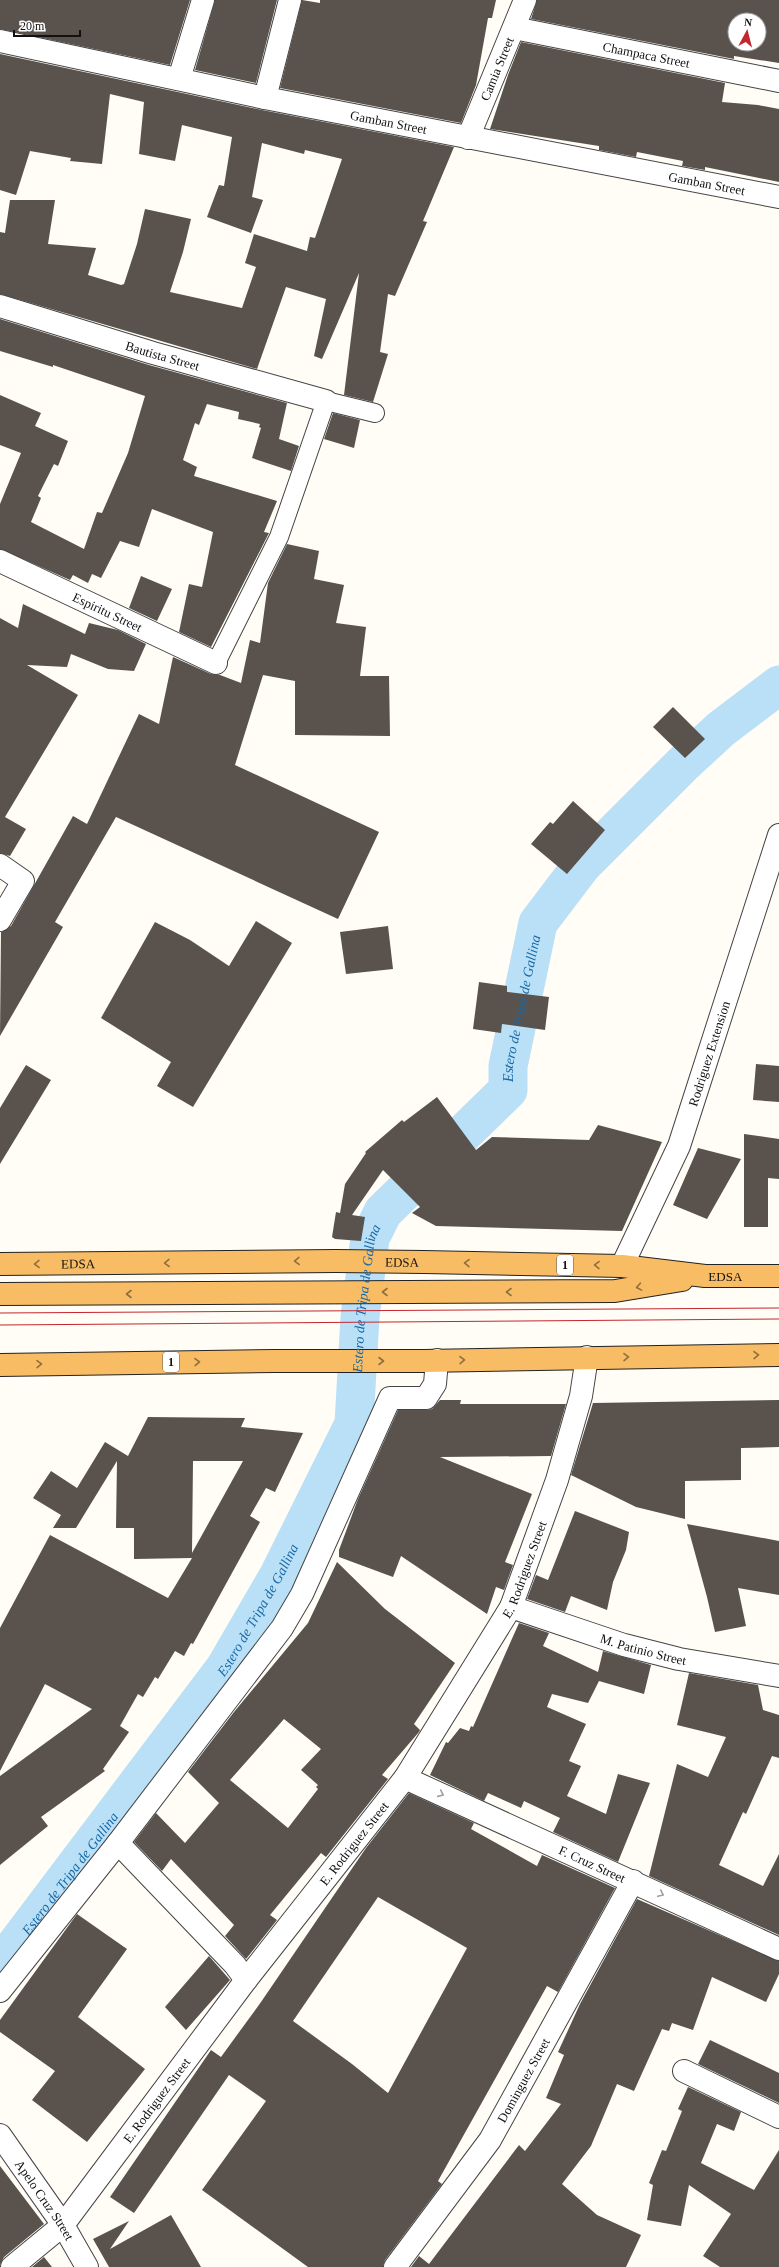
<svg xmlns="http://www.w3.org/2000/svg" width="779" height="2267" viewBox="0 0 779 2267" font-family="Georgia,serif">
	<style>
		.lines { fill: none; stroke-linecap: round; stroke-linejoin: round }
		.river { stroke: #b9e0f7; stroke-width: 39 }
		.building { fill: #5a524d; fill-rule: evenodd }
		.pedestrian-casing { stroke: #444; stroke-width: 20 }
		.minor-casing { stroke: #444; stroke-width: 24 }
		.tertiary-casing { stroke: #444; stroke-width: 24 }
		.trunk-casing { stroke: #222; stroke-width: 24 }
		.pedestrian { stroke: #fff; stroke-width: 18 }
		.minor { stroke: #fff; stroke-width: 22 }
		.tertiary { stroke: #fff; stroke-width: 22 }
		.trunk { stroke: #f7bc64; stroke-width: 22 }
		.tram { stroke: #c4262e; stroke-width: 1 }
		.oneway { stroke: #906f3f }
		.oneway2 { stroke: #a0a0a0 }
		.labels { text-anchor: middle; stroke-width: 4; stroke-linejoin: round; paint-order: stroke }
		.shield { fill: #fff; stroke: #585858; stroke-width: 1 }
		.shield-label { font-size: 12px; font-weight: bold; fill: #111 }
		.street-label { font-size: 13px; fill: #111; stroke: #fff }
		.water-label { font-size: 14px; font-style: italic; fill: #1768a6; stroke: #fff }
	</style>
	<rect width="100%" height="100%" fill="#fffdf5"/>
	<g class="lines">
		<path class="river" id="s1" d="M0 1966 225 1668 279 1575 354 1424 360 1317 370 1238 383 1212 508 1090V1066L538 923 582 865 683 764 721 729 779 685"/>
	</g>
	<path class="building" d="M0 0H190L170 65 0 29Z
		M215 0H277L256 83 195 70Z
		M302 0 320 3V0H496L492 18H488L476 85 461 123 280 88Z
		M537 0H779V63L734 56V59L531 19ZM735 20H759V44H735Z
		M521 42 725 83 722 102 758 105 779 109V182L705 167V170L682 166 683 161 637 152 636 157 599 150V146L490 129 508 75Z
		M0 54 262 110 454 147 423 221 427 222 395 296 388 294 380 352 388 354 373 402 344 395 359 273 322 359 314 356 326 299 286 287 257 369 0 294V232L5 233 10 200H55L48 244 96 248 88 275 121 285 124 284 137 244 145 209 191 219 183 252 170 292 242 308 256 267 245 263 254 234 307 251 310 237 315 238 342 159 305 150 304 154 262 143 252 197 263 200 251 233 207 217 219 185 224 186 232 137 182 125 175 161 139 154 144 102 110 94 102 164 70 161 71 158 30 151 16 195 0 190Z
		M0 319 149 365 287 403 279 439 299 446 291 471 252 458 261 428 259 427 260 424 238 419 239 412 207 404 199 425 195 423 183 460 197 467 194 476 277 501 264 532 269 533 211 647 179 632 189 584 202 587 213 532 152 509 139 547 120 541 101 578 92 574 88 583 73 575 70 580 0 549V504L21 453 0 445V395L41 413 35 426 68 441 58 466 54 464 38 496 41 498 31 522 84 549 97 512 102 513 128 453 145 396 53 365V367L0 351Z
		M333 413 360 420 354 448 324 439Z
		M287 544 319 551 314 579 344 585 336 623 366 627 360 676H389L390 736 295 735V681L263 675 235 765 379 832 338 919 116 817 55 922 63 927 0 1036 1 932 11 926 73 816 87 824 139 714 159 724 173 657 211 674 220 675 241 683 250 640 260 643 268 583Z
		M141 576 172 589 157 621 129 608Z
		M23 604 85 634 89 623 118 630 146 644 134 671 108 669 71 654 67 667 27 665 78 695 5 817 26 829 10 856 0 853V618L18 628Z
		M673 707 705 739 685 758 653 727Z
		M573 801 605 830 567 874 531 844 550 822 553 824Z
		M256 921 292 943 193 1107 157 1086 171 1062 101 1018 155 922 190 940 229 966Z
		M388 926 393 969 346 974 340 932Z
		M479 982 507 986V992L549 997 545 1030 502 1024 501 1033 473 1029Z
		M756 1064 779 1066V1102L753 1100Z
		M26 1065 51 1080 0 1164V1108Z
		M437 1097 476 1150 492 1137 589 1140 598 1125 662 1142 622 1231 436 1226 412 1213 420 1207 383 1170 352 1215 365 1217 361 1241 335 1239 332 1237 336 1212 340 1213 345 1184 366 1153 365 1152 402 1120 404 1122Z
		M744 1134 779 1139V1179L768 1178V1227H744Z
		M698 1148 741 1159 707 1219 673 1205Z
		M440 1400H461L460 1404H566L551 1456 440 1457 532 1494 505 1562 513 1565 504 1590 496 1587 487 1614 401 1556 393 1577 339 1557V1550L358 1499 398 1410H426L432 1409Z
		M779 1400V1447L741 1448V1480L685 1481V1519L636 1507 571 1475 593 1403Z
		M148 1417 245 1418 241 1427 303 1433 275 1492 266 1488 250 1516 260 1522 193 1644 191 1643 184 1656 175 1651 158 1679 155 1677 143 1697 138 1694 120 1726 129 1732 103 1769 105 1771 41 1817 48 1826 0 1865V1776L92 1709 45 1684 0 1771V1628L50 1535 168 1598 192 1558 134 1559V1528H116L117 1461 76 1528H53L61 1515 33 1498 51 1471 77 1488 105 1442 128 1456ZM193 1461H243L192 1553Z
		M575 1511 629 1532 626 1550 613 1582 607 1610 571 1596 565 1612 527 1599 536 1575 548 1580Z
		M687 1524 779 1541V1595L738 1588 746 1626 715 1632 707 1597Z
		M337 1562 385 1609 455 1663 414 1724 420 1730 419 1732 382 1775 388 1779 326 1857 321 1853 270 1915 277 1920 246 1959 225 1936 234 1925 171 1859 162 1871 134 1842 156 1813 185 1843 219 1803 188 1772 234 1712 308 1623ZM284 1719 321 1749 301 1770 318 1785 316 1787 318 1789 288 1828 230 1780Z
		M519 1623 549 1633 543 1646 598 1672 603 1651 651 1665 644 1694 599 1681 588 1703 552 1694 547 1707 586 1724 569 1761 581 1766 567 1796 606 1814 618 1774 650 1783 618 1862 553 1832 560 1818 524 1801 521 1808 488 1793 484 1801 430 1775 446 1742 448 1743 460 1728 469 1731 471 1726 473 1727Z
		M689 1673 758 1685 763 1710 779 1715V1758L772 1756 746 1814 743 1812 719 1865 763 1886 779 1854V1935L649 1876 677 1764 708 1777 726 1737 677 1725Z
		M409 1793 474 1823 471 1829 537 1866 542 1855 615 1888 558 1992 547 1986 438 2181 442 2184 385 2260 383 2267H308L202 2190 266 2101 229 2075 134 2213 110 2197 211 2050 221 2057 261 2002 366 1848ZM378 1897 467 1948 388 2093 352 2064 293 2021Z
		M637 1899 779 1961V1974L766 2002 712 1977 693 2030 672 2023 669 2031 662 2029 634 2091 617 2084 591 2146 562 2184 597 2215 641 2235 626 2267H411L419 2256 429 2264 519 2145 525 2151 561 2104 546 2098 564 2055 558 2052 580 2004Z
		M77 1914 127 1949 78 2017 145 2069 87 2142 32 2100 55 2071 0 2032V2020Z
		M209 1956 230 1980 186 2030 165 2007Z
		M710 2040 779 2073V2103L698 2064Z
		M688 2087 741 2112 734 2131 717 2124 701 2163 754 2190 779 2150V2267H720L703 2256 731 2214 689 2185 681 2226 647 2220 653 2185 649 2183 662 2150 666 2151 682 2111 678 2109Z
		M0 2166 44 2224 4 2257 0 2265Z
		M171 2215 201 2267H109L93 2239 129 2221 110 2249Z
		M44 2257 52 2267H32Z"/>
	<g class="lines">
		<g class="pedestrian-casing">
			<path id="pedestrian" d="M216 663 279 537 326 401 375 413"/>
		</g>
		<g class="minor-casing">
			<g id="minor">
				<path id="s2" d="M514 28 779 81"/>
				<path id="s3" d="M0 41 265 98 779 197"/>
				<path d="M179 79 203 0"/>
				<path d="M265 98 290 0"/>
				<path id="s4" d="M468 138 525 0"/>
				<path id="s5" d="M0 306 153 353 326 401"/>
				<path id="s6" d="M0 561 216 663"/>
				<path d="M0 865 23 881 0 920"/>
				<path id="s7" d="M622 1266 679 1146 779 835"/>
				<path id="s8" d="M511 1607 624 1645 679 1659 779 1676"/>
				<path id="s9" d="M405 1778 779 1949"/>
				<path d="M118 1843 235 1965 246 1980"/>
				<path d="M0 1991 118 1843 282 1628 302 1594 390 1398H426L435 1384 437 1360"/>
				<path d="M684 2071 779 2117"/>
				<path id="s10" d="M12 2267 63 2225 246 1980 405 1778 511 1607 557 1480 581 1396 587 1357"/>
				<path id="s11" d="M395 2267 490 2140 633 1881"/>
			</g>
		</g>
		<g class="tertiary-casing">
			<g id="tertiary">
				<path id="s12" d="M0 2135 63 2225 87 2267"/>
			</g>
		</g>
		<g class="trunk-casing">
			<g id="trunk">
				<path id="s13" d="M0 1264 336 1261 424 1262 622 1266 705 1276H779"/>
				<path d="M0 1294 615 1291 682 1280"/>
				<path d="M0 1365 274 1361H423L779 1355"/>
			</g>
		</g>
		<use href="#pedestrian" class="pedestrian"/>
		<use href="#minor" class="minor"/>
		<use href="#tertiary" class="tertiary"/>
		<use href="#trunk" class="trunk"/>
		<path class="tram" d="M0 1313 779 1308
			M0 1325 779 1319"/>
	</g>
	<defs><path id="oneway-chevron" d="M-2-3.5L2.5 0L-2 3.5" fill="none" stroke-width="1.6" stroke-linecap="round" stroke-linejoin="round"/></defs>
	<g class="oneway">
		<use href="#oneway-chevron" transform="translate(297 1261) rotate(179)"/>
		<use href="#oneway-chevron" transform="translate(167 1263) rotate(179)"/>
		<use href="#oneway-chevron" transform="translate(467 1263) rotate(-179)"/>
		<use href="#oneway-chevron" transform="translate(37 1264) rotate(179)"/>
		<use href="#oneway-chevron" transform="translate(597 1265) rotate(-179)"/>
		<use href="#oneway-chevron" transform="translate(639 1287) rotate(170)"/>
		<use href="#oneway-chevron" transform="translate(385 1292) rotate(180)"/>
		<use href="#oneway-chevron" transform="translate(509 1292) rotate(180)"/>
		<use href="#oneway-chevron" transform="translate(129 1294) rotate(180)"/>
		<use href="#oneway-chevron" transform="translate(756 1355) rotate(-1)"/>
		<use href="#oneway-chevron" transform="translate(626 1357) rotate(-1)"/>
		<use href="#oneway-chevron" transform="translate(462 1360) rotate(-1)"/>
		<use href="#oneway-chevron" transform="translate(381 1361)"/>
		<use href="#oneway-chevron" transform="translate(197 1362) rotate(-1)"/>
		<use href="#oneway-chevron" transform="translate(39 1364) rotate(-1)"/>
	</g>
	<g class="oneway2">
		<use href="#oneway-chevron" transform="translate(441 1794) rotate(24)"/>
		<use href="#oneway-chevron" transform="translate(661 1894) rotate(25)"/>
	</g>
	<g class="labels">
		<g class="shield">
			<rect x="557" y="1255" width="16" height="20" rx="3"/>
			<rect x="163" y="1352" width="16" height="20" rx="3"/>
		</g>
		<g class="shield-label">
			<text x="565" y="1269">1</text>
			<text x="171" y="1366">1</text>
		</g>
		<g class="street-label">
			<text dy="5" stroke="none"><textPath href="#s2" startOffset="135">Champaca Street</textPath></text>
			<text dy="5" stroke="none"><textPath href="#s4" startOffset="75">Camia Street</textPath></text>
			<text dy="5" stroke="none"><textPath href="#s3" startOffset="397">Gamban Street</textPath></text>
			<text dy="5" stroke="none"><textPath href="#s3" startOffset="721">Gamban Street</textPath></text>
			<text dy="5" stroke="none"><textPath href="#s5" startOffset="170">Bautista Street</textPath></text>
			<text dy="5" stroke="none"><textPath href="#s6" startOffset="119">Espiritu Street</textPath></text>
			<text dy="5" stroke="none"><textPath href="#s7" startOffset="230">Rodriguez Extension</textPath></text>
			<text dy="5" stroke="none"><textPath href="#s13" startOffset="402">EDSA</textPath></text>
			<text dy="5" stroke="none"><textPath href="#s13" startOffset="78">EDSA</textPath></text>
			<text dy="5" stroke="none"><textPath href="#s13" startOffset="726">EDSA</textPath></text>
			<text dy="5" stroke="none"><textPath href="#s10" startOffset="870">E. Rodriguez Street</textPath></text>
			<text dy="5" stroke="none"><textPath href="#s8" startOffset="139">M. Patinio Street</textPath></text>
			<text dy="5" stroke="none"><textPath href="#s10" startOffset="546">E. Rodriguez Street</textPath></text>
			<text dy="5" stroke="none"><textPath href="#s9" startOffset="206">F. Cruz Street</textPath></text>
			<text dy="5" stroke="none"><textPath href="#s11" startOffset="227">Dominguez Street</textPath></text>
			<text dy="5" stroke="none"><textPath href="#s10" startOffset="222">E. Rodriguez Street</textPath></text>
			<text dy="5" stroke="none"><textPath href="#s12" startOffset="79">Apelo Cruz Street</textPath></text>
		</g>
		<g class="water-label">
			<text dy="5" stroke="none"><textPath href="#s1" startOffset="1123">Estero de Tripa de Gallina</textPath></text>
			<text dy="5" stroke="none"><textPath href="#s1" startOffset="776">Estero de Tripa de Gallina</textPath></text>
			<text dy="5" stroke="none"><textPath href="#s1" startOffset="440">Estero de Tripa de Gallina</textPath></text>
			<text dy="5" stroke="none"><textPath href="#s1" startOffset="116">Estero de Tripa de Gallina</textPath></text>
		</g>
	</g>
	<g transform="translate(747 32) rotate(7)"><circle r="19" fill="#ffffff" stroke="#a0a0a0"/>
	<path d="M0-3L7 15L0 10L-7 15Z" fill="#c4262e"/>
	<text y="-6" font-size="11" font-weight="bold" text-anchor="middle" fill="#111111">N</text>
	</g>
	<path d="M14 30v6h66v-6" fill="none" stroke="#111111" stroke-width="2"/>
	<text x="20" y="30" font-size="12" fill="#111111" stroke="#ffffff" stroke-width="3" paint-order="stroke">20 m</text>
</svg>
